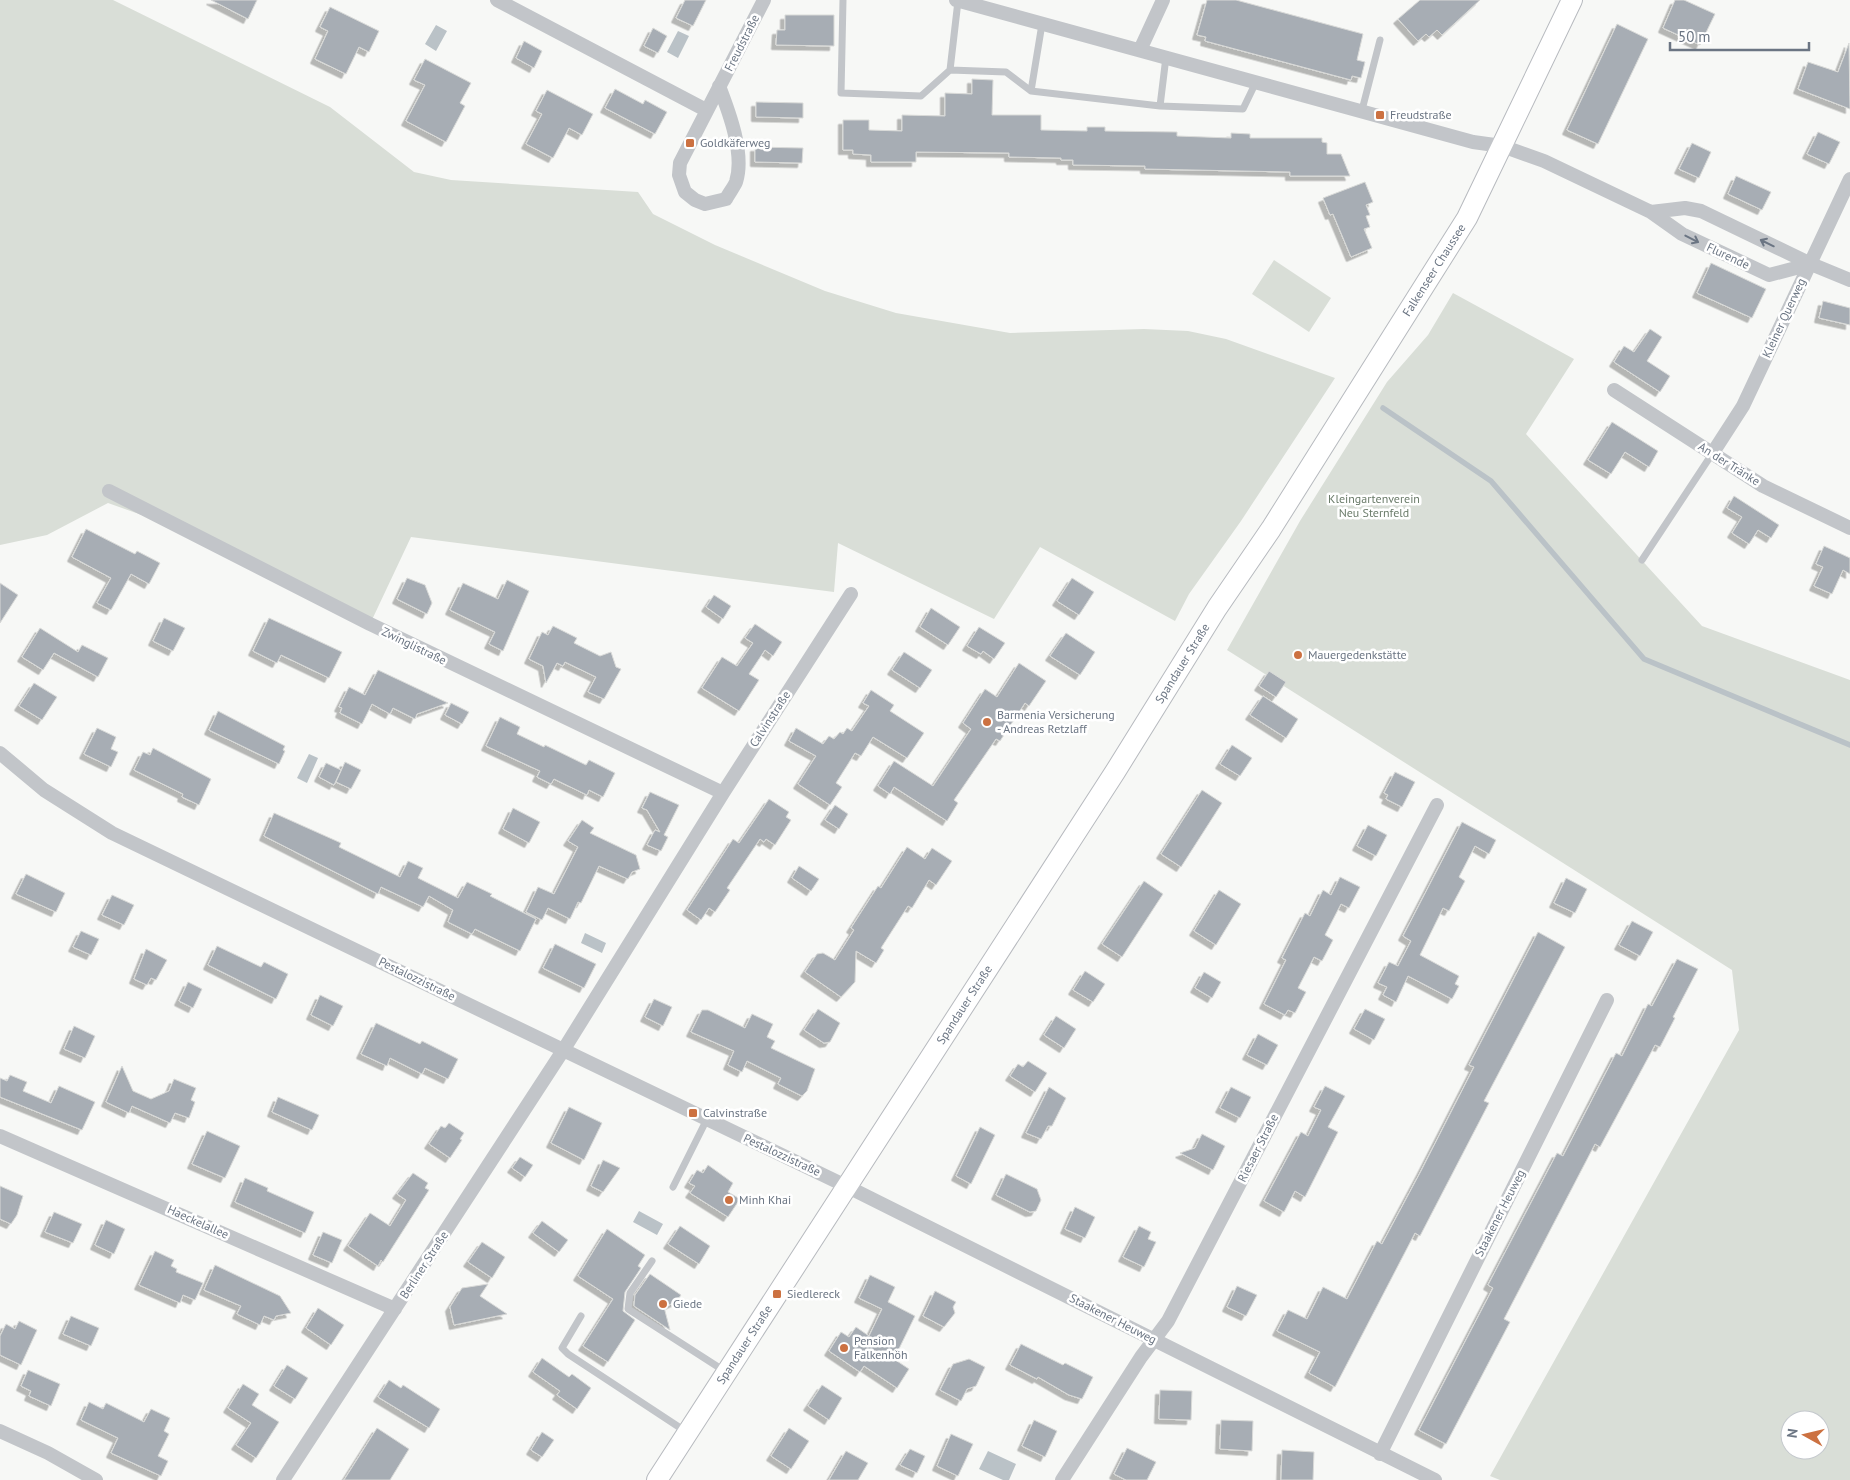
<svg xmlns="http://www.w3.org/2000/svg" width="1850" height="1480" viewBox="0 0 1850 1480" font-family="'PT Sans',sans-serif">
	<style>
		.green { fill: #d9ded7; fill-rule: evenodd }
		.water { fill: #bac2c7 }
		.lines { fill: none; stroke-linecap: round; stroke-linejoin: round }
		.stream { stroke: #bac2c7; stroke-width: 5.5 }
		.building { fill: #a7adb4; stroke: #d9dad8; filter: url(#shadow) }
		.secondary-casing { stroke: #b7babf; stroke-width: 22 }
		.service { stroke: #c2c5c9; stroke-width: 7 }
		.minor { stroke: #c2c5c9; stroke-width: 14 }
		.secondary { stroke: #fff; stroke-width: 20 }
		.oneway { stroke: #6b7583 }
		.poi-dot { fill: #cc7141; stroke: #fff; stroke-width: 2 }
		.labels { text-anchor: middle; stroke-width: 5; stroke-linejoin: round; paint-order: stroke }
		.street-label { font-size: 12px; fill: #6b7583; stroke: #fff }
		.poi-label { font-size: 12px; fill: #6b7583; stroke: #fff; text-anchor: start }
		.park-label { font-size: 12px; fill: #6a7b69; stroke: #fff }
	</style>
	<defs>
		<filter id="shadow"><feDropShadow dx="-4.5" dy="4.5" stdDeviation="0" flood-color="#0004"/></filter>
	</defs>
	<rect width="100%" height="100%" fill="#f7f8f6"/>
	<path class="green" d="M0 0H113L330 107 414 172 451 180 638 192 653 214 715 245 825 291 896 313 1010 333 1144 329 1188 331 1226 339 1335 378 1241 521 1189 594 1175 621 1040 547 994 619 838 543 834 592 411 537 370 624 181 529 108 503 47 535 0 545Z
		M1274 260 1331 298 1309 332 1252 294Z
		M1453 293 1574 359 1526 434 1702 626 1850 680V1480H1500L1490 1476 1739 1030 1732 970 1227 650 1300 521 1387 382 1428 335ZM1790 1420H1820V1450H1790Z"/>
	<path class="water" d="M436 25 447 31 436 51 425 44Z
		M678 31 689 36 678 58 667 52Z
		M309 754 318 758 307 783 297 778Z
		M585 933 606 943 602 953 581 943Z
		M639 1211 663 1224 657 1235 633 1222Z
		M988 1451 1016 1464 1009 1480H1003L979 1469Z"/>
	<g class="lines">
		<path class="stream" d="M1383 408 1491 481 1644 659 1850 745"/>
	</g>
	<path class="building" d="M211 0H257L248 19Z
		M685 0H706L693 26 676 18Z
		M1207 0H1236L1363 34 1357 60 1365 62 1361 78 1352 76 1351 80 1205 41 1206 37 1197 35Z
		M1420 0H1480L1442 35 1437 30 1429 37 1426 34 1418 41 1398 19Z
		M1675 0H1684L1715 14 1700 45 1663 28Z
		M330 7 379 31 369 52 359 47 346 74 315 59 328 31 320 27Z
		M785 15H834V46L776 45 777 30H785Z
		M1617 24 1648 39 1598 144 1567 130Z
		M653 28 667 36 658 53 644 46Z
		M524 41 542 51 534 68 516 58Z
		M1849 43 1850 109 1798 89 1808 62 1838 72Z
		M425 59 471 83 460 103 465 106 446 142 406 121 425 85 414 80Z
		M972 79 993 80 992 115H1041V130L1087 131V127H1105V131L1177 132V136L1231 138V133L1250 134V138H1322V142L1327 143V154H1341L1350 176H1290V172L1145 169V166L1073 165V160H1061V158L1009 157V153L916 152V162H871V155L853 154V150H843V120H869V130L902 131V115L945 116V93L972 94Z
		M615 89 643 104 645 100 667 112 655 134 605 108Z
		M547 90 593 114 582 135 569 128 553 158 526 144 542 114 536 111Z
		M756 102 803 103V118L756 117Z
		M1818 132 1840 142 1829 164 1807 154Z
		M1692 143 1711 152 1699 178 1679 169Z
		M755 147 803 148 802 163 755 162Z
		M1736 176 1771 192 1762 210 1728 194Z
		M1365 182 1373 202 1366 205 1370 215 1366 216 1370 227 1364 229 1372 248 1351 257 1333 214 1330 215 1323 198Z
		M1711 263 1766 289 1752 318 1697 293Z
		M1823 301 1850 308V325L1819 318Z
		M1650 329 1662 337 1647 361 1670 376 1660 392 1614 362 1624 346 1634 352Z
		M1612 422 1658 451 1649 467 1625 452 1611 474 1588 460Z
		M1734 496 1779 525 1771 538 1758 530 1749 544 1732 533 1742 517 1727 508Z
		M86 529 135 554 137 551 160 563 149 584 131 574 111 610 97 603 111 578 72 557Z
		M1824 546 1850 558V574L1843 570 1832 594 1814 586 1823 567 1816 564Z
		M407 578 425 585 432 603 427 614 397 599Z
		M1072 578 1094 592 1079 615 1057 601Z
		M507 580 529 591 503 651 489 644 495 632 450 610 463 583 498 599Z
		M0 583 18 595 0 623Z
		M714 595 731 606 723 619 706 607Z
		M931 608 960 627 948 645 920 627Z
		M164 618 185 628 173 651 153 641Z
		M269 618 342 652 329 678 281 655 277 663 253 651Z
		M755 624 782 642 773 656 765 650 749 674 759 680 739 711 702 688 722 657 737 666 753 643 745 638Z
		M553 626 577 638 574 643 600 656 611 652 616 667 621 669 604 699 588 692 596 677 565 662 563 666 557 663 546 683 543 666 529 659 542 632 548 635Z
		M979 627 1005 643 994 659 983 651 981 654 967 646Z
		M40 628 78 652 82 645 108 658 98 677 54 653 43 670 22 657Z
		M1066 633 1095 652 1080 675 1050 656Z
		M904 652 932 670 920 688 892 670Z
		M1019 663 1046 681 1029 706 1025 703 1000 741 996 739 954 800 958 803 947 821 894 787 890 794 878 786 894 761 933 786 971 729 963 723 985 689 997 697Z
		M378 670 448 703 417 714 415 719 393 708 390 714 372 704 362 724 340 713 342 708 339 707 349 687 365 695Z
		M1269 671 1286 682 1276 697 1259 686Z
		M34 683 57 697 42 720 19 706Z
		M871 690 894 705 890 711 924 733 907 758 873 737 861 756 855 753 836 783 842 787 830 805 798 784 816 756 789 741 796 728 823 744 829 736 834 739 840 732 843 734 847 728 852 731 869 706 863 703Z
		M1263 696 1298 719 1286 738 1250 715Z
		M451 703 469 712 462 724 445 715Z
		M218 711 285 746 283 750 285 751 279 764 209 730Z
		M500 717 520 727 517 734 544 747 545 745 586 765 589 760 615 773 603 797 589 790 587 795 554 779 551 784 537 777 540 771 486 746Z
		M97 728 116 737 111 749 118 752 111 767 84 754Z
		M1232 745 1252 758 1240 776 1220 764Z
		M153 748 211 779 199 805 182 797 183 794 134 770 143 752 150 755Z
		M345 762 361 770 351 789 336 782Z
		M326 763 341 770 334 785 319 777Z
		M1395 772 1415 782 1402 807 1386 799 1388 795 1384 793Z
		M1202 790 1222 803 1181 867 1161 854Z
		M650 792 679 805 664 835 668 837 661 851 647 845 655 830 660 832 647 810 642 808Z
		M769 799 789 812 786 817 791 820 775 845 766 839 764 842 760 839 727 888 730 890 715 912 709 908 701 920 687 910 733 839 739 843Z
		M835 805 848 814 839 829 825 820Z
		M513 808 540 822 529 843 503 829Z
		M274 813 341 843 339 847 400 877 408 861 423 868 418 878 458 898 467 882 492 894 490 896 536 919 520 951 475 929 472 934 448 922 453 910 429 896 423 907 381 887 378 894 264 836Z
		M582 820 594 828 590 833 636 855 640 869 632 872 628 879 599 866 581 903 578 902 570 919 548 908 542 920 526 912 538 887 554 894 578 847 568 841Z
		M1462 822 1496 840 1489 854 1475 846 1459 877 1465 881 1449 911 1443 908 1420 955 1459 976 1455 984 1459 986 1452 999 1408 976 1396 1002 1383 995 1387 987 1378 983 1389 962 1398 966 1411 941 1403 936Z
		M1368 825 1387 835 1376 856 1357 846Z
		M907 847 925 859 932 848 952 861 936 885 929 880 912 908 908 906 881 948 884 950 876 963 856 951 855 982 841 997 805 972 817 954 823 953 835 960 854 930 851 928 878 886 881 888Z
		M799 866 819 879 811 891 792 878Z
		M26 874 65 893 56 912 16 894Z
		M1340 877 1360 887 1349 908 1341 904 1325 935 1333 940 1322 961 1314 957 1298 988 1306 992 1295 1013 1288 1010 1285 1015 1264 1004 1286 960 1282 958 1305 913 1310 916 1323 890 1331 895Z
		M1566 878 1587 889 1575 913 1554 903Z
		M1144 881 1163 894 1122 957 1102 944Z
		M1219 890 1241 904 1216 945 1194 931Z
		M112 895 134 905 124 925 102 915Z
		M1632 921 1653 932 1640 956 1619 945Z
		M81 931 99 939 91 955 73 947Z
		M1538 932 1565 947 1484 1101 1489 1103 1420 1236 1415 1233 1335 1387 1309 1373 1320 1352 1277 1331 1288 1310 1307 1319 1323 1287 1347 1299 1377 1241 1382 1244 1421 1171 1474 1067 1469 1065Z
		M555 944 596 964 584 988 543 968Z
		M217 946 261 967 264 962 288 974 276 999 208 965Z
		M146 949 167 960 156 980 151 978 147 985 134 979Z
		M1677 959 1698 969 1673 1017 1675 1018 1660 1047 1655 1045 1600 1147 1595 1144 1504 1319 1510 1322 1446 1444 1419 1430 1493 1288 1488 1285 1557 1153 1563 1156 1616 1053 1622 1056 1648 1004 1652 1006Z
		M1085 971 1105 984 1093 1002 1073 990Z
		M1204 972 1221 982 1212 998 1195 988Z
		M188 982 202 989 193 1008 179 1001Z
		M320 995 343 1006 333 1026 311 1015Z
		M654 999 672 1007 663 1026 645 1017Z
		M818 1009 840 1023 830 1042 824 1043 804 1030Z
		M1365 1009 1385 1019 1374 1040 1354 1029Z
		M702 1010H708L745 1028 752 1014 773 1024 767 1037 775 1041 771 1048 815 1069 807 1091 802 1096 778 1084 781 1078 747 1061 742 1072 728 1065 734 1051 691 1032Z
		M1056 1016 1076 1029 1064 1048 1044 1035Z
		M376 1023 420 1044 422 1041 458 1059 448 1079 425 1068 422 1074 390 1058 387 1066 361 1054Z
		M74 1026 95 1036 85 1058 64 1049Z
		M1258 1034 1278 1045 1267 1065 1247 1055Z
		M1028 1061 1047 1073 1035 1092 1010 1076 1018 1064 1023 1067Z
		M122 1066 133 1091 151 1099 169 1091 174 1079 196 1088 191 1100 195 1102 189 1118 175 1113 170 1123 132 1106 129 1113 106 1102Z
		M10 1075 27 1082 23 1091 51 1103 59 1086 95 1102 82 1130 0 1097V1078L7 1081Z
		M1325 1086 1345 1096 1328 1127 1338 1132 1305 1197 1295 1191 1284 1212 1264 1201 1301 1132 1308 1136 1321 1110 1314 1107Z
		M1049 1087 1066 1098 1052 1126H1048L1041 1139 1026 1133Z
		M1231 1087 1251 1097 1240 1118 1220 1108Z
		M278 1097 319 1115 312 1130 272 1112Z
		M569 1107 602 1123 584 1160 551 1143Z
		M449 1123 464 1133 460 1139 462 1140 450 1158 429 1144 441 1126 445 1128Z
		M980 1127 995 1135 971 1184 956 1176Z
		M207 1131 240 1146 225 1178 192 1164Z
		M1202 1134 1225 1146 1213 1170 1180 1153 1195 1148Z
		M520 1157 533 1165 525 1177 512 1168Z
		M603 1160 620 1168 603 1192 591 1186Z
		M708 1165 733 1183 728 1192 740 1199 728 1217 690 1193 695 1186 689 1183 697 1170 703 1173Z
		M413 1173 428 1183 425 1188 429 1190 383 1262 381 1260 378 1266 348 1246 370 1213 390 1226 406 1200 397 1194Z
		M1006 1174 1037 1189 1041 1200 1036 1211 1030 1212 996 1195Z
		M245 1178 268 1188 267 1191 314 1212 305 1233 235 1202Z
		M0 1186 23 1196 17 1215 11 1224 0 1219Z
		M1075 1207 1095 1217 1085 1238 1065 1229Z
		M54 1212 82 1224 73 1243 45 1232Z
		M106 1220 125 1229 114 1254 95 1245Z
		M542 1221 568 1240 559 1252 533 1233Z
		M680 1226 710 1246 699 1264 668 1244Z
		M1139 1226 1151 1232 1148 1239 1156 1242 1144 1267 1123 1257Z
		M607 1229 645 1255 638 1266 641 1268 625 1292 623 1311 635 1320 608 1362 583 1346 613 1299 578 1276Z
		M323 1232 342 1240 332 1263 313 1255Z
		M482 1242 505 1257 492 1278 468 1262Z
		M155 1251 174 1260 171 1266 177 1269 176 1272 203 1283 195 1300 183 1295 180 1303 139 1285Z
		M215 1265 280 1296 291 1313 276 1316 274 1320 264 1316 260 1325 237 1314 241 1306 204 1290Z
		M650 1274 681 1295 676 1302 664 1307 670 1330 634 1306 635 1295Z
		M870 1275 895 1287 888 1302 915 1316 894 1359 909 1369 897 1388 864 1366 860 1372 829 1351 841 1332 849 1337 856 1327 869 1336 882 1309 859 1298Z
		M488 1284 480 1296 507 1314 454 1325 450 1307 462 1288Z
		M1237 1286 1257 1295 1246 1316 1227 1307Z
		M935 1291 956 1302 953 1307 955 1313 944 1327 923 1316Z
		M318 1308 344 1325 331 1345 306 1328Z
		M71 1316 99 1328 91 1346 63 1334Z
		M19 1321 37 1330 21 1365 0 1355V1336L6 1324 15 1329Z
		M1021 1344 1063 1365 1065 1363 1093 1377 1082 1399 1069 1395 1038 1377 1037 1379 1010 1365Z
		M542 1358 569 1377 572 1374 591 1388 577 1409 557 1395 560 1391 533 1372Z
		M969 1359 985 1367 976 1386 967 1389 961 1401 940 1390 953 1364Z
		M287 1365 308 1378 295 1399 274 1386Z
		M28 1370 60 1384 51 1406 29 1396 31 1391 21 1386Z
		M389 1380 401 1388 403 1385 440 1409 429 1428 378 1397Z
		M243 1384 259 1394 252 1405 279 1422 256 1458 236 1445 251 1423 228 1408Z
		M822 1385 842 1398 829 1420 808 1406Z
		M1160 1390 1192 1391 1191 1420 1159 1419Z
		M89 1402 103 1409 106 1403 144 1422 151 1409 170 1418 164 1431 169 1434 158 1456 168 1461 161 1476 111 1453 118 1438 81 1420Z
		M1034 1420 1057 1431 1045 1457 1022 1446Z
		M1221 1420 1253 1421 1252 1451 1220 1449Z
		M377 1428 409 1449 390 1480H344Z
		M789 1428 809 1441 791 1469 771 1456Z
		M542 1432 554 1440 542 1457 531 1450Z
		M951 1434 973 1444 958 1476 937 1466Z
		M1127 1448 1156 1462 1147 1480H1126L1114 1474Z
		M910 1449 925 1456 917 1473 900 1465Z
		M1282 1450 1314 1452 1313 1480H1281Z
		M846 1451 868 1463 858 1480H829Z"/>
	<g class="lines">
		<g class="secondary-casing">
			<g id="secondary">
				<path id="s1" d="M657 1480 1115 772 1217 608 1271 529 1467 218 1572 0"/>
			</g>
		</g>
		<path class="service" d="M843 0 841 93 921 96 950 70 958 1
			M1166 57 1160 106 1243 109 1256 82
			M950 70 1006 72 1031 91 1160 106
			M1031 91 1042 24
			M1362 110 1380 40
			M1642 560 1712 454
			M673 1187 707 1119
			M652 1261 630 1293 628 1309 726 1372
			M581 1316 562 1348 568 1354 685 1431"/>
		<path class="minor" d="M497 0 706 110
			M956 0 1473 142 1502 146 1544 161 1651 212 1682 234 1769 275 1811 264
			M1140 50 1163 0
			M719 86C729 112 745 154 736 182 734 187 729 193 726 199L705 204 695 200 685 192 679 175 680 163 764 0
			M1651 212 1685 208 1701 211 1811 264 1850 280
			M1614 390 1763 486 1850 528
			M1712 454 1743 406 1850 179
			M109 491 370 624 723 793
			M0 753 44 790 112 833 846 1186 1435 1480
			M0 1136 395 1309
			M0 1431 48 1453 96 1480
			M1380 1454 1607 1000
			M283 1480 564 1049 723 793 851 594
			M1062 1480 1141 1357 1168 1321 1437 805"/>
		<use href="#secondary" class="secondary"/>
	</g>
	<defs><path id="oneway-shaft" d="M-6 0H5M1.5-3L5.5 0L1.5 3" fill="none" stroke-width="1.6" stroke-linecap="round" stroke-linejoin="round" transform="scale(1.25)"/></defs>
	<g class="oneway">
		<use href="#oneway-shaft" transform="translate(1692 239) rotate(27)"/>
		<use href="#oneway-shaft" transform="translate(1767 243) rotate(-154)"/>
	</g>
	<g class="poi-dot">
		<rect x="1375" y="110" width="10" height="10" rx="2.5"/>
		<rect x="685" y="138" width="10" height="10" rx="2.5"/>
		<circle cx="1298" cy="655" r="5"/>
		<circle cx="987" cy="722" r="5"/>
		<rect x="688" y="1108" width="10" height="10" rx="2.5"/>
		<circle cx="729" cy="1200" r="5"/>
		<rect x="772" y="1289" width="10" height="10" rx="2.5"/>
		<circle cx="663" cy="1304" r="5"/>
		<circle cx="844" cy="1348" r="5"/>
	</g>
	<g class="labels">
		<g class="street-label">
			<text transform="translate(742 43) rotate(-63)" y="4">Freudstraße</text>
			<text transform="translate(1728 256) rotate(25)" y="4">Flurende</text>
			<text dy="4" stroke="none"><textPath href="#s1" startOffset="1438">Falkenseer Chaussee</textPath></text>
			<text transform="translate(1784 318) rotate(-65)" y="4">Kleiner Querweg</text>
			<text transform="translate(1729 464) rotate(32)" y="4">An der Tränke</text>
			<text transform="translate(414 646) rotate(26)" y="4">Zwinglistraße</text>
			<text dy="4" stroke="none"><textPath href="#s1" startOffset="971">Spandauer Straße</textPath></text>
			<text transform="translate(770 719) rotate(-57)" y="4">Calvinstraße</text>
			<text transform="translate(417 979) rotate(26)" y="4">Pestalozzistraße</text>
			<text dy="4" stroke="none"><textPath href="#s1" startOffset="566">Spandauer Straße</textPath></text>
			<text transform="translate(1258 1148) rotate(-63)" y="4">Riesaer Straße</text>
			<text transform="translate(782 1155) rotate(25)" y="4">Pestalozzistraße</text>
			<text transform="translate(1500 1213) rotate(-63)" y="4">Staakener Heuweg</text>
			<text transform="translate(198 1222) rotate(24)" y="4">Haeckelallee</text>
			<text transform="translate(424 1265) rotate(-57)" y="4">Berliner Straße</text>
			<text transform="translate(1113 1319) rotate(27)" y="4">Staakener Heuweg</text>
			<text dy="4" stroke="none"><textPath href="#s1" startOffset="161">Spandauer Straße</textPath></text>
		</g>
		<g class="poi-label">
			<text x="1390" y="119">Freudstraße</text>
			<text x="700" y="147">Goldkäferweg</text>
			<text x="1308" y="659">Mauergedenkstätte</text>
			<text x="997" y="719">Barmenia Versicherung<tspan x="997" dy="14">- Andreas Retzlaff</tspan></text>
			<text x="703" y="1117">Calvinstraße</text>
			<text x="739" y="1204">Minh Khai</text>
			<text x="787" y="1298">Siedlereck</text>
			<text x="673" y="1308">Giede</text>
			<text x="854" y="1345">Pension<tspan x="854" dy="14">Falkenhöh</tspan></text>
		</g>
		<g class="park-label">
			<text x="1374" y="503">Kleingartenverein<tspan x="1374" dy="14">Neu Sternfeld</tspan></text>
		</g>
	</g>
	<g transform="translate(1805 1435) rotate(278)"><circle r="24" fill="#ffffff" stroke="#c4c8cd"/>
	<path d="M0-4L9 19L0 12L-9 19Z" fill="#cc7141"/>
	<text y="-8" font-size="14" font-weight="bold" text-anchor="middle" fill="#6b7583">N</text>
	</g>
	<path d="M1670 42v8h139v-8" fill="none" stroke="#6b7583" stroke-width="2.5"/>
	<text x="1678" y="42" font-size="15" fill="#6b7583" stroke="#ffffff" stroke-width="4" paint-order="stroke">50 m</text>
</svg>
